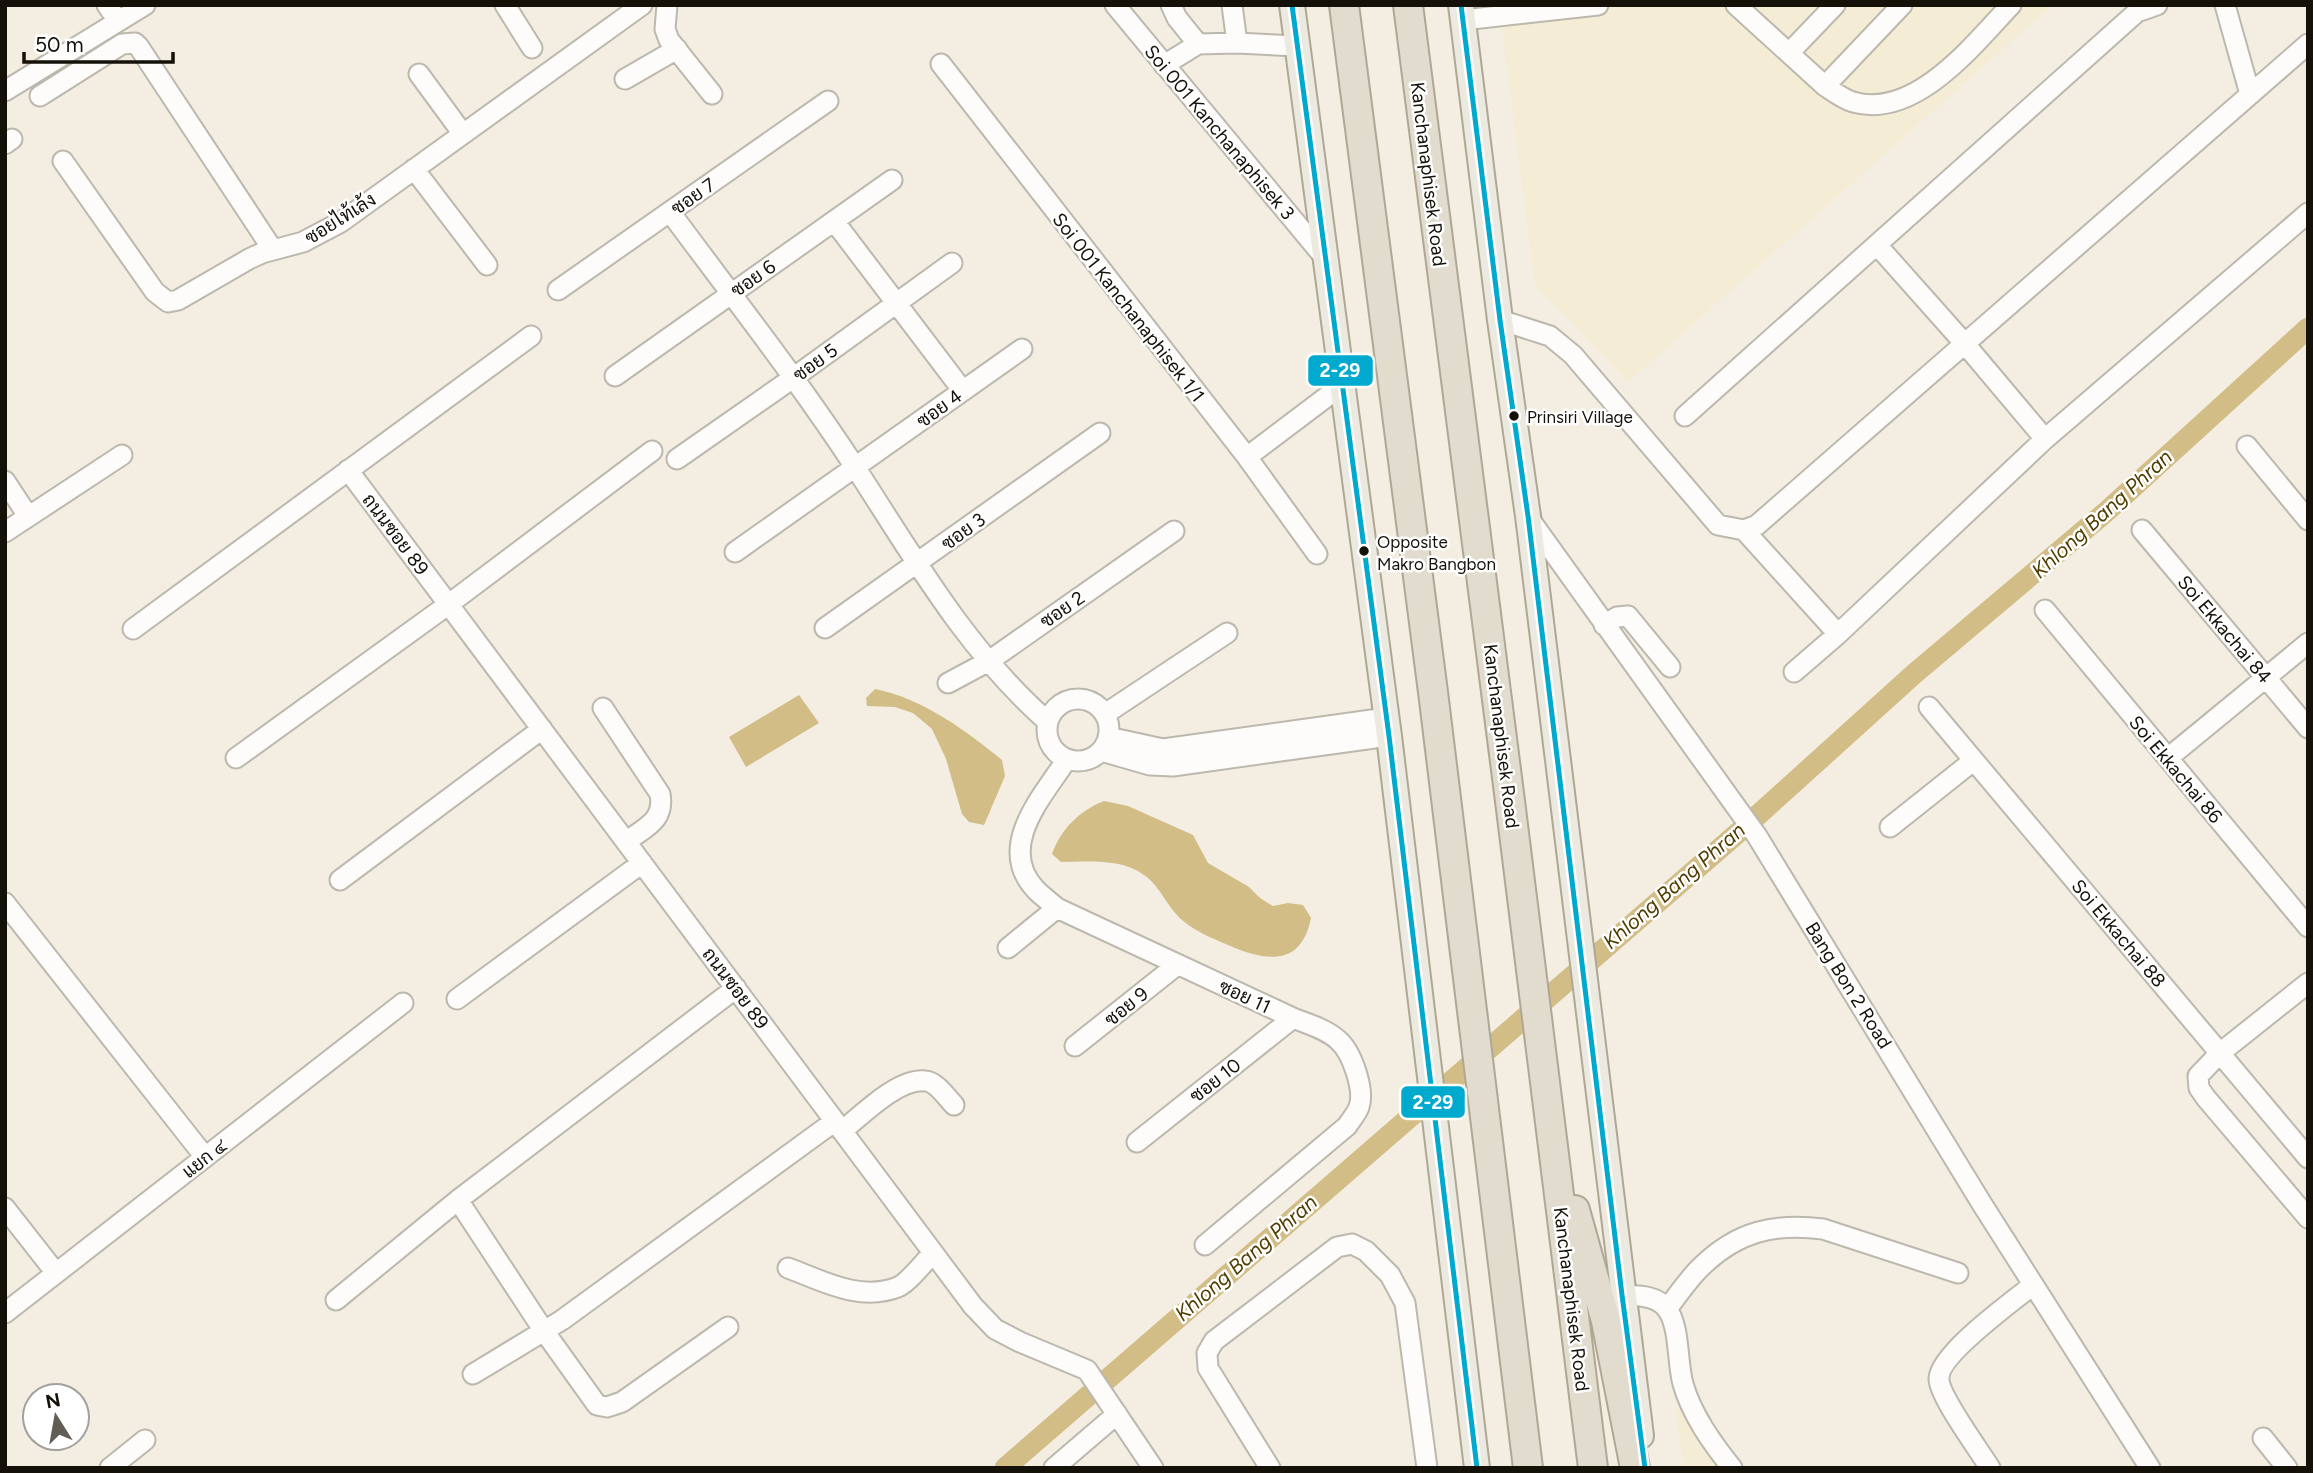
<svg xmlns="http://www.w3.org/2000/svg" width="2313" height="1473" viewBox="0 0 2313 1473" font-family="Figtree,Sarabun,sans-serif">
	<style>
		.built { fill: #f5ecd5 }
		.water { fill: #d2bd87 }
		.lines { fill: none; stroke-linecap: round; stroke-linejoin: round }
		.canal { stroke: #d2bd87; stroke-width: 21 }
		.minor-casing { stroke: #bcb8ae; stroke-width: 23 }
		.major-casing { stroke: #aea794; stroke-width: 28 }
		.highway-casing { stroke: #aea794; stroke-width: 32 }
		.minor { stroke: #fdfcfa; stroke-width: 19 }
		.major { stroke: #ece9e0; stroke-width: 24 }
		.highway { stroke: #e1dcce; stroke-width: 28 }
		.bus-1-casing { stroke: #fff; stroke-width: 10 }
		.bus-1 { stroke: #00a9ce; stroke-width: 5 }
		.bus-dot { fill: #141109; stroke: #fff; stroke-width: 2.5 }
		.labels { text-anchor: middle; stroke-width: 5; stroke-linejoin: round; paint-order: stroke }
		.bus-label { font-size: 17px; fill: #141109; stroke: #fff; text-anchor: start }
		.street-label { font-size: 19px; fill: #141109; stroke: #fff }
		.water-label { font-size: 21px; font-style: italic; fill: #503d00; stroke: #fff }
		.line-badge { stroke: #fff; stroke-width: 2.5 }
		.badge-label { font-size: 19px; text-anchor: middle; font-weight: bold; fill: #fff }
	</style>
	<rect width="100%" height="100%" fill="#f3eee1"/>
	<path class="built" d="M1499 5H2053L1628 382 1535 285Z
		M1680 1408 1722 1468H1684L1675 1409Z"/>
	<path class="water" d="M875 689C922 698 965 730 1002 760L1005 776 984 825 969 822 962 814 946 759 932 729 913 713 895 707 867 706 866 698Z
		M799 695 819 723 746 767 729 737Z
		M1104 801 1128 806 1193 835 1208 863 1249 887 1260 898 1273 906 1288 903 1303 905 1311 918C1301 968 1265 961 1228 945 1212 938 1196 932 1182 920 1167 907 1161 887 1144 875 1121 858 1087 862 1061 862L1052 854C1061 829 1079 811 1104 801Z"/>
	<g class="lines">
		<path class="canal" d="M1005 1468 1747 825 1914 674 2107 511 2308 328"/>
		<g class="minor-casing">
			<path id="minor" d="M107 5 118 21
				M505 5 532 48
				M667 5 665 29 669 40 712 94
				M1115 5 1325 258
				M1171 5 1177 18 1198 44 1237 43 1297 46
				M1232 5 1237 43
				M1736 5 1825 86 1902 5
				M2225 5 2250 94
				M1463 20 1598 5
				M1789 53 1835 5
				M941 64 1247 457 1341 386
				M1164 65 1198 44
				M419 74 463 134
				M625 79 677 49
				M1825 86C1834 92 1843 99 1853 102 1915 120 1974 44 2011 5
				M5 91 145 5
				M40 96 122 44 135 43 139 47 273 250
				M5 144 12 139
				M63 161 155 292 168 302 178 300 249 259 262 253 303 242 341 222 642 5
				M414 169 487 265
				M670 212C733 297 799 381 857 470 914 558 968 652 1048 722
				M834 221 963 391
				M1877 245 1965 344 2045 439
				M558 290 828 101
				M1500 320 1550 336 1573 355 1718 525 1744 530 1757 525 2308 44
				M615 376 892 180
				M1685 416 2137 12 2157 5
				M2247 446 2308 520
				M1247 457 1317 554
				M677 459 793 378 952 263
				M348 470 973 1306 995 1329 1020 1342 1087 1370 1153 1468
				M5 481 28 516
				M1528 517 1757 836 1982 1204 2150 1468
				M1744 530 1838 634
				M2142 530 2308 728
				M5 532 122 455
				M735 552 1022 349
				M2045 610 2308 927
				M1604 625 1617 617 1628 616 1670 667
				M825 628 1100 433
				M133 629 531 336
				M1794 672 1838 634 2045 439 2308 213
				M948 683 989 661 1174 531
				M1047 730a31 31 0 1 1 62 0a31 31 0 1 1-62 0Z
				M1929 707 2308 1158
				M603 708 660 794C665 821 645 827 626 842
				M1105 714 1227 633
				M1108 737 1163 749 1386 718
				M1101 751 1150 765 1173 766 1389 736
				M236 758 449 604 652 451
				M2168 758 2308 643
				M1067 759C1043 796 995 847 1036 890 1042 896 1050 902 1057 908L1293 1018C1308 1024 1326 1029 1338 1040 1352 1052 1365 1090 1359 1107 1357 1113 1351 1120 1347 1126L1205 1245
				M1890 827 1973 761
				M340 880 542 729
				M5 903 205 1157
				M1008 948 1057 908
				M2308 983 2220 1053 2198 1076 2199 1088 2206 1098 2308 1218
				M457 999 642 863
				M1075 1046 1177 965
				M842 1131C862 1115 898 1078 925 1081 936 1081 947 1098 954 1105
				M1137 1142 1293 1018
				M458 1200 544 1331 597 1405 607 1407 622 1402 728 1327
				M5 1208 56 1273
				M788 1268C823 1281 860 1302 898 1287 908 1283 925 1261 933 1253
				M1622 1295C1638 1296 1657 1295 1667 1309 1680 1326 1677 1363 1683 1384 1692 1415 1712 1443 1732 1468
				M336 1300 458 1200 736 988
				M1667 1309C1678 1295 1689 1278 1702 1266 1738 1231 1775 1223 1823 1229L1958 1273
				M5 1313 403 1003
				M473 1374 562 1320 835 1121
				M2263 1438 2287 1468
				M110 1468 145 1440
				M1054 1468 1117 1414
				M1270 1468 1208 1368 1207 1353 1214 1341 1337 1247 1352 1244 1366 1251 1390 1275 1405 1303 1427 1468
				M1990 1468C1979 1450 1939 1396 1939 1379 1938 1355 2013 1301 2033 1285"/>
		</g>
		<g class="major-casing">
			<path id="major" d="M1292 5 1389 736 1477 1468
				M1461 5 1500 320 1528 516 1641 1436"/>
		</g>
		<g class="highway-casing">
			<path id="highway" d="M1344 5 1433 692 1528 1468
				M1408 5 1510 801 1593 1468
				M1575 1210 1606 1321 1635 1468"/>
		</g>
		<use href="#minor" class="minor"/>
		<use href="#major" class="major"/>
		<use href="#highway" class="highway"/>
		<g class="bus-1-casing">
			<path id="bus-1" d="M1292 5 1389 736 1477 1468
				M1461 5 1500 320 1528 516 1622 1295 1645 1468"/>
		</g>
		<use href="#bus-1" class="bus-1"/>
	</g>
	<g class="bus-dot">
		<circle cx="1514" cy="416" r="6"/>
		<circle cx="1364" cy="551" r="6"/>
	</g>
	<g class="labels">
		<g class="bus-label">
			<text x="1527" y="423">Prinsiri Village</text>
			<text x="1377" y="548">Opposite<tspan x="1377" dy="22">Makro Bangbon</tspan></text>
		</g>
		<g class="street-label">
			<text transform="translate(1220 132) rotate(50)" y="7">Soi 001 Kanchanaphisek 3</text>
			<text transform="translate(1429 174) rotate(83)" y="7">Kanchanaphisek Road</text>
			<text transform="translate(693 196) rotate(-35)" y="7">ซอย 7</text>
			<text transform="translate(340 218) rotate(-32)" y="7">ซอยไท้เล้ง</text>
			<text transform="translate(753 278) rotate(-35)" y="7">ซอย 6</text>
			<text transform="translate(1129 307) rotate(52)" y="7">Soi 001 Kanchanaphisek 1/1</text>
			<text transform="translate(815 362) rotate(-36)" y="7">ซอย 5</text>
			<text transform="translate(939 408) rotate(-36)" y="7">ซอย 4</text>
			<text transform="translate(963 531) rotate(-36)" y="7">ซอย 3</text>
			<text transform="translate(396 534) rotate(53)" y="7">ถนนซอย 89</text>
			<text transform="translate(1062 609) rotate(-35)" y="7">ซอย 2</text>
			<text transform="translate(2225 629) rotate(50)" y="7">Soi Ekkachai 84</text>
			<text transform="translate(1502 736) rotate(83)" y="7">Kanchanaphisek Road</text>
			<text transform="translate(2176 769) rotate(50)" y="7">Soi Ekkachai 86</text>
			<text transform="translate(2119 933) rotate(50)" y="7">Soi Ekkachai 88</text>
			<text transform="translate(1849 985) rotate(58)" y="7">Bang Bon 2 Road</text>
			<text transform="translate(736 988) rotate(53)" y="7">ถนนซอย 89</text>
			<text transform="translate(1245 996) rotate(25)" y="7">ซอย 11</text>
			<text transform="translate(1126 1006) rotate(-39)" y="7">ซอย 9</text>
			<text transform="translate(1215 1080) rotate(-38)" y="7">ซอย 10</text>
			<text transform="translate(204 1158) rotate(-38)" y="7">แยก ๔</text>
			<text transform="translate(1572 1299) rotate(83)" y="7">Kanchanaphisek Road</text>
		</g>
		<g class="water-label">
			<text transform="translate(2102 514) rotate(-42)" y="7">Khlong Bang Phran</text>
			<text transform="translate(1674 886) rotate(-41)" y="7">Khlong Bang Phran</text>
			<text transform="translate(1246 1258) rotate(-41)" y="7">Khlong Bang Phran</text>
		</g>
	</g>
	<g class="line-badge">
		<rect x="1307" y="354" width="67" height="33" rx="7" fill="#00a9ce"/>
		<rect x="1400" y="1085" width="66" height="34" rx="7" fill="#00a9ce"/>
	</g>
	<g class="badge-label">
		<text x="1340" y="377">2-29</text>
		<text x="1433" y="1109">2-29</text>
	</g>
	<rect width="2313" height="1473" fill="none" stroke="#141109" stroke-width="14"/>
	<g transform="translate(56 1417) rotate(349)"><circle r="33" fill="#ffffff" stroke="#a1a09d" stroke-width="2"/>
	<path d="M0-5L12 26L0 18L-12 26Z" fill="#625e55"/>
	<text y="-10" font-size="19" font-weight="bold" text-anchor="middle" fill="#141109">N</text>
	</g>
	<path d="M24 52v10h149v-10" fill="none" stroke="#141109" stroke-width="3.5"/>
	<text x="35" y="52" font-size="21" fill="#141109" stroke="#ffffff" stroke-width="5" paint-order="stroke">50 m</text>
</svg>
